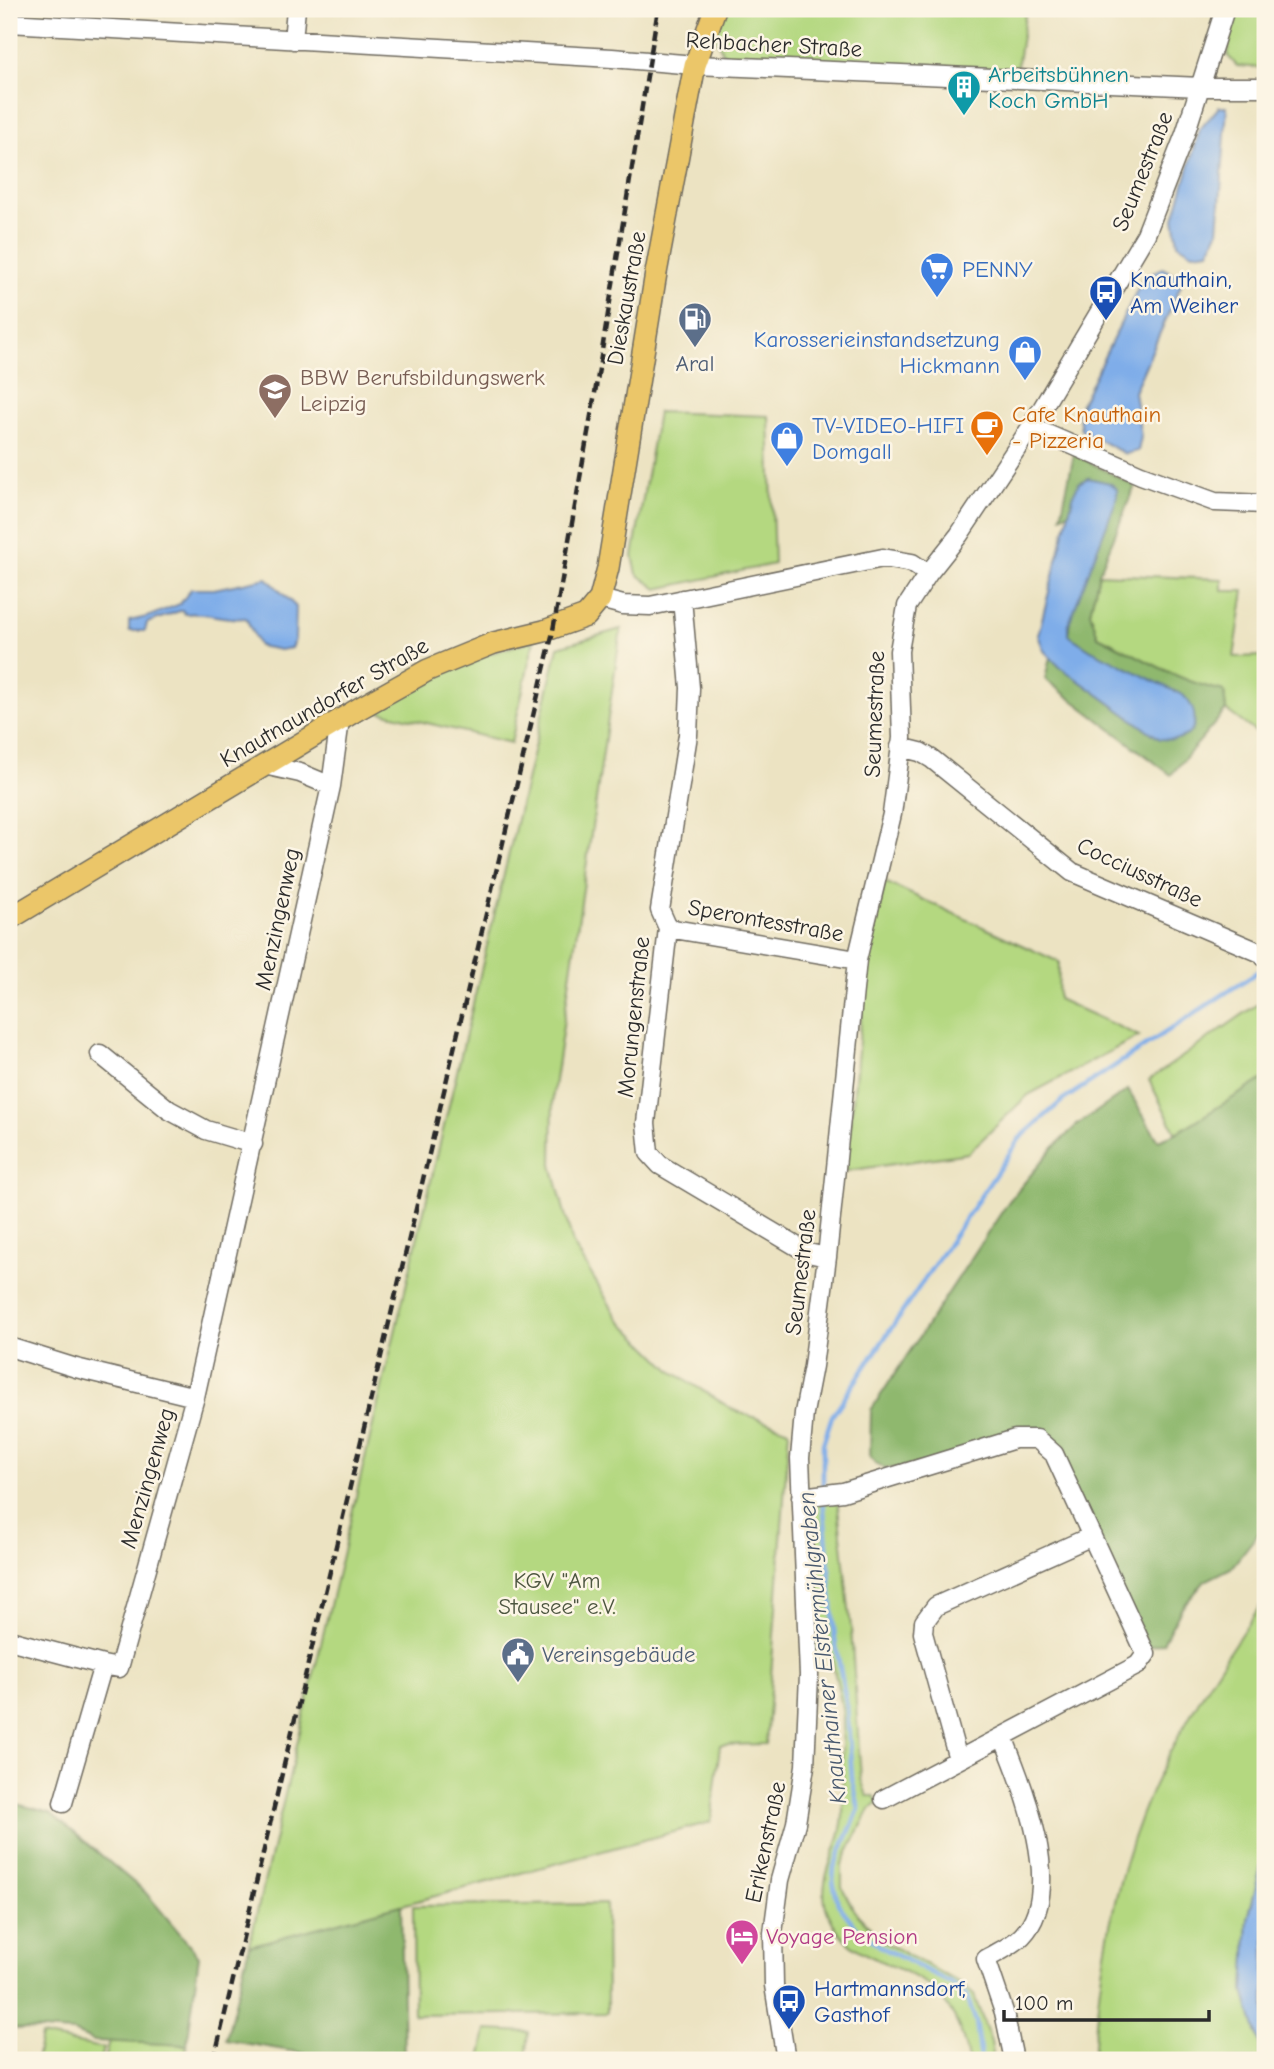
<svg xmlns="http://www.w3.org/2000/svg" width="1274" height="2069" viewBox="0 0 1274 2069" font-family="'Comic Neue',sans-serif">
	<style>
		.green { fill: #b4d880; stroke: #708256; stroke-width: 2 }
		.forest { fill: #8fb86e; stroke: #5d724c; stroke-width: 2 }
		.water { fill: #7fade9; stroke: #556c8a; stroke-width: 2 }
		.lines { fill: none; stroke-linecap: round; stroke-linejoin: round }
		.stream { stroke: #7fade9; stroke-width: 4.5 }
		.minor-casing { stroke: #6f6b60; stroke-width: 21 }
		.major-casing { stroke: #6f6b60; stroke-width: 24 }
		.minor { stroke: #fff; stroke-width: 18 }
		.major { stroke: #ebc669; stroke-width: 21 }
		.rail { stroke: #2b2b2b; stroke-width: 4.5; stroke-dasharray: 10 5; stroke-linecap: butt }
		.labels { text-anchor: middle; stroke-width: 5; stroke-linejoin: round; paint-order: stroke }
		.street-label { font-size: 23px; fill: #2b2b2b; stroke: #fcf5e5 }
		.culture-label { font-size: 23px; fill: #0d838f; stroke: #fcf5e5; text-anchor: start }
		.shop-label { font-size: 23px; fill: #366cbe; stroke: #fcf5e5; text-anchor: start }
		.transit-label { font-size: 23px; fill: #164399; stroke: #fcf5e5; text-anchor: start }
		.service-label { font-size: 23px; fill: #4e5e75; stroke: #fcf5e5 }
		.education-label { font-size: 23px; fill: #785e54; stroke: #fcf5e5; text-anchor: start }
		.food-label { font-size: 23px; fill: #c56008; stroke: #fcf5e5; text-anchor: start }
		.park-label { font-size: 23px; fill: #4d5640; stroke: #fcf5e5 }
		.hotel-label { font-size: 23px; fill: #b23c85; stroke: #fcf5e5; text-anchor: start }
		.water-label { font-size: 24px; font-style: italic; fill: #48586e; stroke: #fcf5e5 }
	</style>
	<rect width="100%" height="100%" fill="#fcf5e5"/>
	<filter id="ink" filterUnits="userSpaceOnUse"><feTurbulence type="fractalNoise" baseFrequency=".0143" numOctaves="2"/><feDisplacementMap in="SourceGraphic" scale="14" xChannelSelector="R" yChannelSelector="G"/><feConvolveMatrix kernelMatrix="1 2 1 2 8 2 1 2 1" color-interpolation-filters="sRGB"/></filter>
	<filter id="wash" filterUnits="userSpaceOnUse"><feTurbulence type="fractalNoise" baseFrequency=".00686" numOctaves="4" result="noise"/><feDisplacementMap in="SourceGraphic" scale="28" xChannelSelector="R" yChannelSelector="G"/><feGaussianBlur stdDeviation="1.57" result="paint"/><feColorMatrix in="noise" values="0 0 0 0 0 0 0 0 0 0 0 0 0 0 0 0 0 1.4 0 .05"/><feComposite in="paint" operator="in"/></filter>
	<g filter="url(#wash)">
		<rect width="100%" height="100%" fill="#ece3c2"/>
		<path class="green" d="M724 9H1026L1017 69 737 59 724 55 715 37Z
			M1233 9H1265V68L1237 66 1228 56Z
			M658 412 769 416 774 564 657 589 637 574 633 556Z
			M1099 574 1222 579V591H1244L1234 657 1265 656V739L1226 710 1224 691C1178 682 1140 656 1098 636L1090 612Z
			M621 629 553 1094 552 1165 573 1244 618 1318 673 1372 734 1410 789 1430 766 1744 720 1745 711 1822 249 1946 558 647Z
			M534 640 511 743 368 709 456 664Z
			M885 882 1059 962 1058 999 1139 1036 1028 1095 968 1153 846 1171 867 961Z
			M1265 999V1078L1176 1133 1149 1080Z
			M837 1497 851 1628 861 1779 867 1796H874L879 1803 870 1809 842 1864V1887L854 1911 884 1942 958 1982 974 1995 991 2042 994 2060H968C963 2031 950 2000 925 1983 889 1958 848 1961 828 1913 814 1880 842 1847 843 1815 843 1793 842 1772 842 1750 842 1736 844 1721 842 1708 839 1690 834 1672 831 1655H817L807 1510 818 1500Z
			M1265 1599V1850L1248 1919 1244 1991 1260 2045 1261 2060H1093C1098 1977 1111 1894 1141 1816 1169 1743 1220 1663 1265 1599Z
			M606 1904 607 2013 414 2015 413 1906Z
			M486 2030 529 2032 526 2060H480Z
			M41 2036 103 2048 100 2060H36Z
			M109 2041 187 2045 184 2060H104Z"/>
		<path class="forest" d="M1074 454 1135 486 1099 573 1090 612 1098 636C1140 656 1178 682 1224 691L1226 710 1171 775 1045 679 1050 657 1060 667 1160 739 1091 650 1068 635 1088 478 1079 483 1069 512 1061 516Z
			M1265 1078V1525L1231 1568 1205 1581 1181 1609 1163 1643 1148 1647 1048 1440 896 1468H884L875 1463 870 1456 871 1410 1009 1201 1053 1148 1077 1125 1128 1090 1158 1140 1176 1133Z
			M9 1802 51 1813 146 1893 199 1956 187 2045 94 2041 73 2032 9 2028Z
			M401 1905 404 2060H343L226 2040 249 1946Z"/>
		<path class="water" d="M1219 107H1227L1218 232 1209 251 1193 253 1178 244 1174 218 1200 129Z
			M1162 268 1176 275 1181 285 1134 392 1141 437 1138 451 1125 454 1081 430 1078 410 1143 278Z
			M1088 478 1110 483 1117 489V498L1068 626V635L1091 650 1183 695C1197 708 1202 733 1177 739 1172 740 1165 739 1160 739L1060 667 1044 651 1038 635 1074 493 1079 483Z
			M267 578 296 607 295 639 291 648 280 650 259 646 246 618C225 621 206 611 185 614L182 610 147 623 145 631H129V621L147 617 180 604 191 589H214Z
			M1265 1850V2060H1261L1260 2045 1244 1991 1248 1919Z"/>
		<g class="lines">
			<path class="stream" d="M823 1491V1444L832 1416 1020 1138 1063 1100 1265 967
				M823 1499 835 1640 847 1707 852 1778 859 1809 834 1867 833 1881 838 1904 855 1926 881 1947 954 1985 967 1997 976 2022 981 2060"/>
		</g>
	</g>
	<g filter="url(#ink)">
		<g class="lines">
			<g class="minor-casing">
				<path id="minor" d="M9 23 612 58 695 65 1201 87H1265
					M293 40 296 9
					M1031 427 1141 475 1215 502 1265 504
					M600 599 623 605 650 606 883 558 912 563 928 574
					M682 599 690 688 688 735 660 910 668 928 646 1123 649 1153 660 1165 808 1253 827 1257
					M900 747 920 752 932 759 1072 872 1261 953 1265 958
					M264 765 300 773 331 786
					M668 928 857 960
					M100 1054 169 1110 206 1130 253 1144
					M9 1347 76 1368 195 1397
					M801 1497 843 1492 1015 1439H1037L1054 1454 1146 1654 1138 1665 884 1799
					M9 1640 103 1665
					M1003 1737C1023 1785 1066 1891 1022 1936 1012 1946 998 1952 986 1959L1004 2012 1014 2060
					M958 1759 923 1633 924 1622 936 1606 1092 1536
					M63 1803 103 1665 119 1668 195 1397 331 786 340 720
					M786 2060 774 1985 773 1933 780 1880 796 1823 805 1766 809 1675 800 1458 804 1413 813 1366 827 1257 857 960 892 814 902 738 899 651 907 606 928 574 959 535 1031 427 1146 234 1185 134 1225 9"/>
			</g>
			<g class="major-casing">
				<path id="major" d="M9 919 360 708 428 670 494 643 544 631 586 616 600 599 608 568 656 273 688 101 695 65 715 9"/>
			</g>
			<use href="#minor" class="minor"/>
			<use href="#major" class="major"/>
			<path class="rail" d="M214 2060 552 636 595 393 658 9"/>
		</g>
	</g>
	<defs>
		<g id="building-pin" transform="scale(1.75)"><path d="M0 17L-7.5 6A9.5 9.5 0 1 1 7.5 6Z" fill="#0f9aa8" stroke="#fcf5e5"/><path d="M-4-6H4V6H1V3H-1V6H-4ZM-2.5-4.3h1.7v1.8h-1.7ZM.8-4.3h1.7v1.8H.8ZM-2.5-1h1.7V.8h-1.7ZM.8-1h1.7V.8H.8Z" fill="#fff"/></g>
		<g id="supermarket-pin" transform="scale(1.75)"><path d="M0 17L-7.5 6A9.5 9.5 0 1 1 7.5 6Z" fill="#3f7fe0" stroke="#fcf5e5"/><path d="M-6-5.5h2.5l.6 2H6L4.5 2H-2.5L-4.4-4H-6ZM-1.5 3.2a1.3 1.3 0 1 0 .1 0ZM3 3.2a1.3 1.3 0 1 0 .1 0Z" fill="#fff"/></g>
		<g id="bus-pin" transform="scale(1.75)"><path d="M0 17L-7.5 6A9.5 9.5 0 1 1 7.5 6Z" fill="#1a4fb4" stroke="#fcf5e5"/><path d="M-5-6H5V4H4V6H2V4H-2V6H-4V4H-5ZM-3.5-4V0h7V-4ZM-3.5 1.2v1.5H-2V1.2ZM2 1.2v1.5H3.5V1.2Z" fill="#fff"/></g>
		<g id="fuel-pin" transform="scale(1.75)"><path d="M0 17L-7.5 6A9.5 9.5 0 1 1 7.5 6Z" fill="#5c6f8a" stroke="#fcf5e5"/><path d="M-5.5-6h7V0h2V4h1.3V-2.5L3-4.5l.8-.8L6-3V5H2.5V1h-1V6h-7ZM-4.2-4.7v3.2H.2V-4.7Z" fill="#fff"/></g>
		<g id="shop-pin" transform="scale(1.75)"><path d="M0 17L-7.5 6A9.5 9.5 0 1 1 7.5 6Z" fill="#3f7fe0" stroke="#fcf5e5"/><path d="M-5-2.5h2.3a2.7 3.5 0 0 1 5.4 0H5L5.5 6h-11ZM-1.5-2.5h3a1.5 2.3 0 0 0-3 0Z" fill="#fff"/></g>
		<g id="school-pin" transform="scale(1.75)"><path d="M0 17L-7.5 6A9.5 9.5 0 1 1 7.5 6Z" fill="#8d6e63" stroke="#fcf5e5"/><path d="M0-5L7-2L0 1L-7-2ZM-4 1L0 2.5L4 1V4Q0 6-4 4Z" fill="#fff"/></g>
		<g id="cafe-pin" transform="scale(1.75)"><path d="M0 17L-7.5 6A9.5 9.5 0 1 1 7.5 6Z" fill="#e8710a" stroke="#fcf5e5"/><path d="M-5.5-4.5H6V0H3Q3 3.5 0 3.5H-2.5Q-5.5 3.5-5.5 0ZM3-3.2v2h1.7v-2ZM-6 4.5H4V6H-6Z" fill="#fff"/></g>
		<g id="civic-pin" transform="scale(1.75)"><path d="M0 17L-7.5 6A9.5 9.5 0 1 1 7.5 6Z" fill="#5c6f8a" stroke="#fcf5e5"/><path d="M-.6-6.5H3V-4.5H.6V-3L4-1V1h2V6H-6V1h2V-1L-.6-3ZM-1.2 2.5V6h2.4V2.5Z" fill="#fff"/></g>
		<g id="hotel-pin" transform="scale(1.75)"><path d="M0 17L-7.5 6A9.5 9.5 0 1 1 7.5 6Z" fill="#d1479c" stroke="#fcf5e5"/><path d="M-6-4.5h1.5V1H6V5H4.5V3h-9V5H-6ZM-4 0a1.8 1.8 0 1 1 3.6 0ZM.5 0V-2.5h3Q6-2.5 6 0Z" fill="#fff"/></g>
	</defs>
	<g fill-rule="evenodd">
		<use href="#building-pin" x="964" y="87"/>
		<use href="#supermarket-pin" x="937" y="269"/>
		<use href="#bus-pin" x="1106" y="292"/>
		<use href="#fuel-pin" x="695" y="319"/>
		<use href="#shop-pin" x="1025" y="352"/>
		<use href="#school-pin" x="275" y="390"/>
		<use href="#cafe-pin" x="987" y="427"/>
		<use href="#shop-pin" x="787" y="438"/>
		<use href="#civic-pin" x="518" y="1654"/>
		<use href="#hotel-pin" x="742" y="1936"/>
		<use href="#bus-pin" x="789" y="2001"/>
	</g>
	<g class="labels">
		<g class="street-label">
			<text transform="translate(774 44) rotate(3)" y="8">Rehbacher Straße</text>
			<text transform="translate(1142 171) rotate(-68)" y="8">Seumestraße</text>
			<text transform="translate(626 298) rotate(-80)" y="8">Dieskaustraße</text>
			<text transform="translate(324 702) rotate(-30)" y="8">Knautnaundorfer Straße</text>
			<text transform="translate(874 714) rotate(-88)" y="8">Seumestraße</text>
			<text transform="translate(1140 872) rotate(25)" y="8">Cocciusstraße</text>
			<text transform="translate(277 919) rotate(-78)" y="8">Menzingenweg</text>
			<text transform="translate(766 920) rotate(10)" y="8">Sperontesstraße</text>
			<text transform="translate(633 1017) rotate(-84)" y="8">Morungenstraße</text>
			<text transform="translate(800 1272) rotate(-83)" y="8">Seumestraße</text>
			<text transform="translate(147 1478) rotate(-74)" y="8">Menzingenweg</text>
			<text transform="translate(765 1842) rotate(-78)" y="8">Erikenstraße</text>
		</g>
		<g class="culture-label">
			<text x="988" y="82">Arbeitsbühnen<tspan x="988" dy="26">Koch GmbH</tspan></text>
		</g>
		<g class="shop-label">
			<text x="962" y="277">PENNY</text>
			<text x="1000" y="347" text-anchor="end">Karosserieinstandsetzung<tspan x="1000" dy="26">Hickmann</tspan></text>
			<text x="812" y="433">TV-VIDEO-HIFI<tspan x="812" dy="26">Domgall</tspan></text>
		</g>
		<g class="transit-label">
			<text x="1130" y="287">Knauthain,<tspan x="1130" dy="26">Am Weiher</tspan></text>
			<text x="814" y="1996">Hartmannsdorf,<tspan x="814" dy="26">Gasthof</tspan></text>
		</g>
		<g class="service-label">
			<text x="695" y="371">Aral</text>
			<text x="542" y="1662" text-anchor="start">Vereinsgebäude</text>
		</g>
		<g class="education-label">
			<text x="300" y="385">BBW Berufsbildungswerk<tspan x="300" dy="26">Leipzig</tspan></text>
		</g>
		<g class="food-label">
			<text x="1012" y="422">Cafe Knauthain<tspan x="1012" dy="26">- Pizzeria</tspan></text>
		</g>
		<g class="park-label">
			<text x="557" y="1588">KGV "Am<tspan x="557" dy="26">Stausee" e.V.</tspan></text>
		</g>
		<g class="hotel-label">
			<text x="766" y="1944">Voyage Pension</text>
		</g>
		<g class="water-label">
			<text transform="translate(822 1648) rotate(-96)" y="8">Knauthainer Elstermühlgraben</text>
		</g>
	</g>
	<rect width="1274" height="2069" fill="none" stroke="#fcf5e5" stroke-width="35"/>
	<path d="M1004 2010v10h205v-10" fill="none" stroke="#2b2b2b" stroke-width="3.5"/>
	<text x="1015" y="2010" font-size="21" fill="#2b2b2b" stroke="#fcf5e5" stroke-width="5" paint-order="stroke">100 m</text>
</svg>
